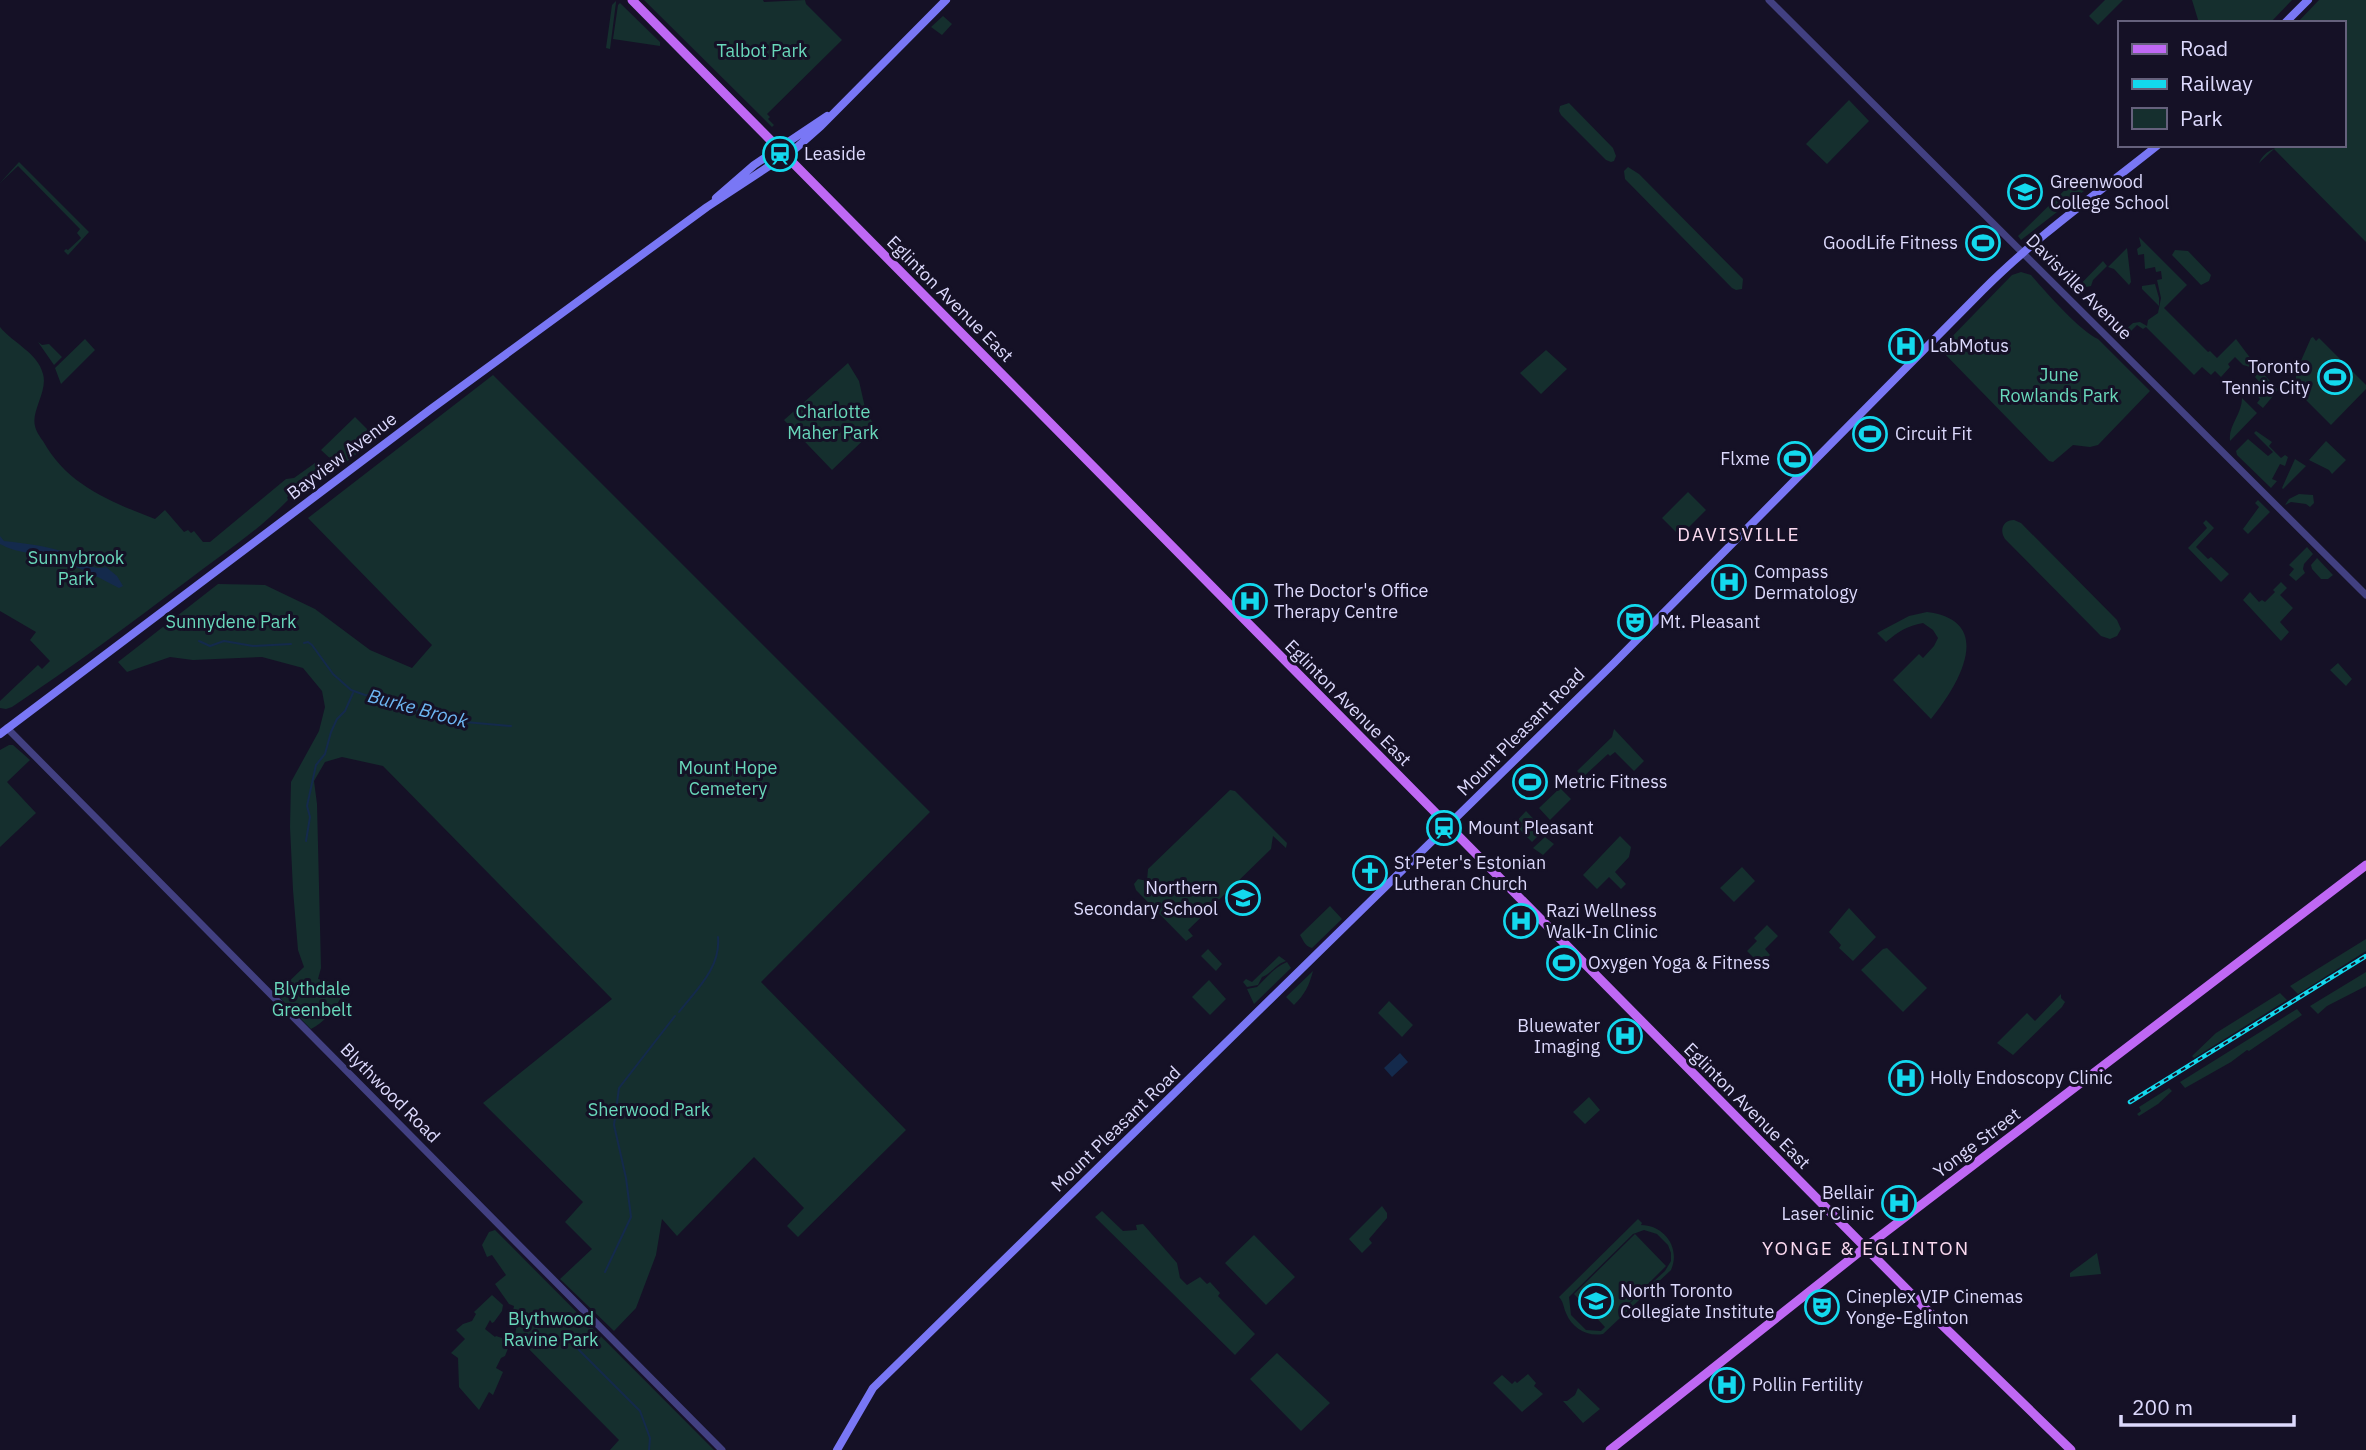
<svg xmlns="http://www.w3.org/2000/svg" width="2366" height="1450" viewBox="0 0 2366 1450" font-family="'IBM Plex Sans',sans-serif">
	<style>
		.green { fill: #152f2e; fill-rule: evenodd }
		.water { fill: #142a4c }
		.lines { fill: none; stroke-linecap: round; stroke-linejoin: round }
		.stream { stroke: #142a4c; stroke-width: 2 }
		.tertiary { stroke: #424081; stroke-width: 7 }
		.secondary { stroke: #7977f5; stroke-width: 8 }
		.primary { stroke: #bf68f4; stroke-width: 9 }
		.rail-casing { stroke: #13d9ee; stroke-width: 4.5 }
		.rail { stroke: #151126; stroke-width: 2; stroke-dasharray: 5; stroke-linecap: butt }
		.labels { text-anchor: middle; stroke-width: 6; stroke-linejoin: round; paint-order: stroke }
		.park-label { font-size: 18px; fill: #69d8bb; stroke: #151126 }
		.poi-label { font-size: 18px; fill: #dcd9fc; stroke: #151126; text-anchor: start }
		.street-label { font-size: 18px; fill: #dcd9fc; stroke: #151126 }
		.neighbourhood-label { font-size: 19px; letter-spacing: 2px; fill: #fcdaf0; stroke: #151126 }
		.water-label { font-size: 19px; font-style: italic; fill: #6eb7f4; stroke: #151126 }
	</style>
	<rect width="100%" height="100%" fill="#151126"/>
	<path class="green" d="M644 0H763L764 2 805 0 806 4 842 40 767 114 770 117 768 119 774 125 772 127Z
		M2105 0H2123L2098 25 2089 16Z
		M2192 0H2292L2270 23H2199Z
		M2319 0H2366V242L2274 149 2259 163C2270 136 2318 145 2343 145V23H2297Z
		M616 1V2L610 49 606 48 612 5Z
		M620 3 660 42V46L613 39 618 5Z
		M943 16 952 24 942 35 931 27Z
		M1849 100 1869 121 1827 164 1806 144Z
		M1569 103 1613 148 1616 156 1614 161 1611 162 1606 160 1561 115 1559 111 1560 106Z
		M19 162 89 232 68 255 64 251 66 249 68 250 81 238 77 233 80 229 18 166 0 183Z
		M1628 167 1639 174 1743 279 1742 289 1736 290 1732 288 1625 179 1624 171Z
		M2078 177 2086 185 2084 191 2021 240 2018 236Z
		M2139 237 2187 285 2164 308 2208 352 2210 351 2217 358 2236 339 2254 363 2250 367 2243 365 2235 357 2228 364 2230 367 2221 377 2215 371 2211 375 2202 367 2194 375 2146 327 2143 329 2137 325 2122 340 2121 335 2127 334 2125 330 2133 323 2140 322 2147 326 2148 320 2158 313 2161 298 2157 280 2162 279 2161 271 2156 272 2155 267 2145 269 2144 254 2138 255 2137 249 2141 246Z
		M2127 248 2131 282 2129 285 2114 269 2108 267Z
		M2175 250 2188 251 2211 275 2209 281 2201 285 2172 255Z
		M2103 261 2107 266 2093 280 2091 286 2076 289 2073 292Z
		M2021 272 2031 275C2045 291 2080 331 2098 339L2150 391 2098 445 2090 447 2073 445 2053 462 2049 461 1940 349 2012 275Z
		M2155 284 2159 298V306L2142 289V286Z
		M0 327C13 343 38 353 43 374 48 391 31 411 35 426 36 431 40 437 43 441 67 485 111 502 155 519L165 510 184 532 188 530 191 533 194 531 203 542H210L286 479 294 478 315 463 322 474 300 491 298 489 287 497 288 500C258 531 221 555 187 581 130 624 72 667 12 707L6 709 0 708V701L38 665 42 669 50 661 30 640 36 632 0 611Z
		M2313 337 2316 341 2319 338 2366 385V389L2331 425 2296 390V372L2311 338Z
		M85 339 95 350 61 384 55 368Z
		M38 342 42 345 49 344 62 357 54 365Z
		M1546 350 1567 369 1541 394 1520 373Z
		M848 363 859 381 866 412 876 428 832 470 784 420Z
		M2260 370 2278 390 2263 408 2257 403 2260 399 2252 390 2249 392 2248 390 2252 383 2258 389 2262 385 2255 377Z
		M493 375 930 812 761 982 906 1130 798 1237 787 1226 804 1208 754 1157 677 1236 662 1219 656 1255 636 1308 614 1331 560 1279 592 1249 565 1222 583 1202 483 1103 612 999 383 766 342 757 325 762 314 781 317 804 321 968 318 979 346 986C341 1002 326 1022 311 1029L276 994 304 967 298 950 293 890 290 827 291 782 319 731 325 707 322 691 303 668 262 657 193 660 170 657 127 672 118 662 218 584 265 585 315 609 370 650 412 668 432 645 308 518Z
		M2242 398 2257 413 2230 441C2228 426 2242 414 2242 398Z
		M355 417 373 435 374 440 345 463H335L321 450Z
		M2256 431 2272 442 2269 446 2281 458 2285 455 2288 457 2285 466 2280 464 2272 479 2277 481 2271 488 2237 455 2236 451 2248 439 2268 456 2273 452 2254 433Z
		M2326 441 2346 460 2332 474 2329 470 2309 460Z
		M2295 459 2306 466 2283 489 2282 488Z
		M1688 492 1706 510 1680 536 1662 518Z
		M2299 494 2313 495 2314 503 2310 507 2306 504 2291 502 2285 505 2289 499Z
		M2258 500 2270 512 2248 534 2243 529 2259 507 2255 503Z
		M2014 520 2021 523 2117 620 2121 629 2117 636 2110 639 2101 636 2005 539C1999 530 2003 520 2014 520Z
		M2206 520 2214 528 2196 547 2208 559 2211 557 2229 574 2221 582 2188 548 2207 528 2203 523Z
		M2307 547 2313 554 2304 564 2303 569 2305 573 2296 581 2289 575 2294 569 2289 565Z
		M2317 558 2333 575 2328 579H2321L2312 569 2311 565Z
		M2281 582 2287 588 2280 595 2293 608 2280 622 2289 632 2281 641 2243 600 2250 592 2259 602 2262 600 2265 602 2275 592 2273 590Z
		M1927 612C1997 621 1958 686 1931 719L1893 680 1919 654 1923 658 1934 646 1938 638 1933 630 1923 623C1907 626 1899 631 1886 642L1877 633 1909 616Z
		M2338 663 2352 679 2346 686 2330 670Z
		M1614 729 1644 761 1634 771 1615 752 1610 756 1608 754 1583 777 1577 771 1612 737Z
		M9 745H13L30 760 7 782 36 813 0 847V750Z
		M1560 788 1571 799 1550 820 1539 808Z
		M1230 790 1235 791 1287 843 1286 848 1273 836 1271 849 1188 930 1193 936 1186 941 1136 890 1134 884 1138 879 1147 881 1148 869Z
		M1526 811 1544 830 1532 842 1514 824Z
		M1620 836 1631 847 1629 857 1615 872 1626 884 1621 889 1609 877 1597 889 1583 875Z
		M1545 837 1554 844 1543 855 1533 848Z
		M1742 867 1755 881 1734 902 1720 888Z
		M1330 906 1342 919 1312 948C1304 946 1303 939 1300 935Z
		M1849 908 1876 937 1853 961 1839 948 1841 945 1829 932Z
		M1767 925 1778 936 1765 949 1770 955 1760 964 1747 951 1757 941 1754 938Z
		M2366 939V951L2298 994 2290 986Z
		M1887 948 1927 988 1903 1012 1861 970 1883 949Z
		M1208 949 1222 964 1216 971 1201 956Z
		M1279 956 1286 961C1276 964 1272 973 1262 977L1258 985 1247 987 1243 982 1246 979 1252 982Z
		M1287 962 1291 968 1254 1004 1247 989 1257 987C1266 978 1275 967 1287 962Z
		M1313 971C1309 986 1305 994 1294 1005L1286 997Z
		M2366 972V986L2327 1006 2318 1014 2310 1006Z
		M1209 980 1226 999 1210 1015 1192 997Z
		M2280 993 2287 1000 2194 1058 2192 1056 2216 1033Z
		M2061 994V998L2065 1002 2062 1007 2013 1055 1997 1043 2027 1013 2035 1021Z
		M1389 1001 1413 1025 1402 1037 1378 1013Z
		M2297 1009 2302 1015 2249 1051 2247 1050 2231 1062 2185 1088 2180 1082Z
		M2169 1088 2172 1091 2158 1104 2139 1116 2137 1114 2141 1111 2139 1107Z
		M1589 1097 1600 1110 1585 1124 1573 1112Z
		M1382 1206 1387 1213V1218L1369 1239 1372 1243 1362 1253 1349 1239Z
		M1102 1211 1123 1231 1137 1230 1136 1225 1143 1224 1177 1263 1180 1278 1187 1285 1200 1277 1207 1284 1210 1282 1220 1293 1218 1296 1255 1334 1235 1355 1095 1217Z
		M1638 1219 1642 1223 1641 1225C1664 1225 1681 1248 1671 1270L1603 1334C1587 1337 1572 1328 1566 1313 1563 1306 1564 1303 1559 1297ZM1644 1230 1657 1234 1668 1245 1671 1253V1261L1665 1271 1619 1313 1666 1266 1635 1234 1574 1294 1605 1327 1601 1331 1586 1330 1571 1315 1569 1297 1633 1234Z
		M495 1230 714 1450H610L619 1440 515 1335 518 1319 513 1311 514 1306 509 1304 495 1284 506 1275 492 1255 487 1257 482 1245 489 1232Z
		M1254 1235 1295 1277 1266 1305 1225 1263Z
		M2097 1253 2101 1274 2070 1277V1273Z
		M492 1295 503 1305 502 1311 494 1322 492 1323 490 1320 485 1329 495 1337 496 1336 511 1341 505 1356 501 1358 496 1368 503 1372 493 1395 489 1392 479 1410 459 1387 458 1358 451 1353 465 1339 456 1330 463 1324 472 1321 476 1314 474 1312Z
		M1277 1353 1330 1403 1301 1431 1250 1379Z
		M1528 1374 1536 1383 1534 1386 1543 1394 1522 1412 1493 1383 1502 1375 1512 1384 1515 1381 1517 1383Z
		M1578 1388 1600 1409 1583 1423 1563 1401H1567L1575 1395Z"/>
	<path class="water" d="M0 536 4 541C28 544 54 546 76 557 87 562 92 571 106 567L117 576 123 586 119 588C94 575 70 562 42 556 25 551 17 553 0 544Z
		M1400 1053 1408 1062 1392 1077 1384 1068Z"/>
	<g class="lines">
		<path class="stream" d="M199 641 210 646 224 641 253 646 291 644
			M304 643 308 642 312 645 333 674 351 690 365 695 378 696 395 706 407 707 423 712 437 711 465 722 511 726
			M306 841 310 817 307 806 316 765 325 754 331 732 337 719 345 711 353 693
			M679 1012C697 989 721 967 718 937
			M605 1272 631 1217 626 1178 614 1125 619 1088 675 1016
			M576 1342 579 1350 640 1411 650 1438 649 1450"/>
		<path class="tertiary" d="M1769 0 2366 595
			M7 728 722 1450"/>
		<path class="secondary" d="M2285 23 2308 0
			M716 198 754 165 827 116
			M0 734 431 409 707 207 795 149 821 126 946 0
			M837 1450 873 1388 1614 663 1983 290C2037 236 2098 193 2158 145"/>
		<path class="primary" d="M632 0 1937 1320 2071 1450
			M1610 1450 1858 1253 2366 865"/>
		<g class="rail-casing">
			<path id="rail" d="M2130 1102 2366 956"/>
		</g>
		<use href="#rail" class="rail"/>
	</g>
	<defs>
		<g id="station-ring" transform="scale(1.75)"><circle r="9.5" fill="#151126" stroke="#13d9ee" stroke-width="1.5"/><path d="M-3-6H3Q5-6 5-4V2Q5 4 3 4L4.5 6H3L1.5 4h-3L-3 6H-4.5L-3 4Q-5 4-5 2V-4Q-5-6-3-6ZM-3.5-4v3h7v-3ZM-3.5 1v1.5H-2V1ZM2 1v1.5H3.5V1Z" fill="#13d9ee"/></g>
		<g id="school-ring" transform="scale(1.75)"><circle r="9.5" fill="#151126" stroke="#13d9ee" stroke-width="1.5"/><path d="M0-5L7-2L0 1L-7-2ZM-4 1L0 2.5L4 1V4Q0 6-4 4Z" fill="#13d9ee"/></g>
		<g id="stadium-ring" transform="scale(1.75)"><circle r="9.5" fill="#151126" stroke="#13d9ee" stroke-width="1.5"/><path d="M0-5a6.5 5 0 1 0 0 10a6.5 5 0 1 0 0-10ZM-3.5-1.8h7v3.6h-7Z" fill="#13d9ee"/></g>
		<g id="hospital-ring" transform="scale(1.75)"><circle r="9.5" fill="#151126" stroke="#13d9ee" stroke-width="1.5"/><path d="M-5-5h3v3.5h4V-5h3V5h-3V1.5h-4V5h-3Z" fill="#13d9ee"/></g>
		<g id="theatre-ring" transform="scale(1.75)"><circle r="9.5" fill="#151126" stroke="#13d9ee" stroke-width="1.5"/><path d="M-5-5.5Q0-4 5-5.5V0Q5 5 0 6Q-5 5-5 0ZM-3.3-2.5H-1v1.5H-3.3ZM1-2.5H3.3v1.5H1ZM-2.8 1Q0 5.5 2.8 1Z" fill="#13d9ee"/></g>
		<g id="church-ring" transform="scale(1.75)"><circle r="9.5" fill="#151126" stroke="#13d9ee" stroke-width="1.5"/><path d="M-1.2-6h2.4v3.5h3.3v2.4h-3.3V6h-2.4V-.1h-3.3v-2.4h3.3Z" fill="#13d9ee"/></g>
	</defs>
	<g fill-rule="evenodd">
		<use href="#station-ring" x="780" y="154"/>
		<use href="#school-ring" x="2025" y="192"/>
		<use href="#stadium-ring" x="1983" y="243"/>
		<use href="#hospital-ring" x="1906" y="346"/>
		<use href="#stadium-ring" x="2335" y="377"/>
		<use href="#stadium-ring" x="1870" y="434"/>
		<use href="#stadium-ring" x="1795" y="459"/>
		<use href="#hospital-ring" x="1729" y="582"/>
		<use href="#hospital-ring" x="1250" y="601"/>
		<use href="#theatre-ring" x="1635" y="622"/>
		<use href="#stadium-ring" x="1530" y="782"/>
		<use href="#station-ring" x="1444" y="828"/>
		<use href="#church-ring" x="1370" y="873"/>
		<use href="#school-ring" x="1243" y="898"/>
		<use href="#hospital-ring" x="1521" y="921"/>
		<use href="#stadium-ring" x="1564" y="963"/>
		<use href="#hospital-ring" x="1625" y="1036"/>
		<use href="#hospital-ring" x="1906" y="1078"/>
		<use href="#hospital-ring" x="1899" y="1203"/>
		<use href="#school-ring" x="1596" y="1301"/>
		<use href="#theatre-ring" x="1822" y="1307"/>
		<use href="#hospital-ring" x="1727" y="1385"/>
	</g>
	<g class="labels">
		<g class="park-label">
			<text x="762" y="57">Talbot Park</text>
			<text x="2059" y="381">June<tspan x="2059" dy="21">Rowlands Park</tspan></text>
			<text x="833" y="418">Charlotte<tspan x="833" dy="21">Maher Park</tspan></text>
			<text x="76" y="564">Sunnybrook<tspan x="76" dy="21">Park</tspan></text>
			<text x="231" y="628">Sunnydene Park</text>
			<text x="728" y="774">Mount Hope<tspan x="728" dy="21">Cemetery</tspan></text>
			<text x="312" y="995">Blythdale<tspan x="312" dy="21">Greenbelt</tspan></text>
			<text x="649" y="1116">Sherwood Park</text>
			<text x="551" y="1325">Blythwood<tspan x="551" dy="21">Ravine Park</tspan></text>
		</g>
		<g class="poi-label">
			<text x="804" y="160">Leaside</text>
			<text x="2050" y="188">Greenwood<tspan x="2050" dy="21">College School</tspan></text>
			<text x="1958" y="249" text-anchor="end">GoodLife Fitness</text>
			<text x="1930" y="352">LabMotus</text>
			<text x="2310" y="373" text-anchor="end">Toronto<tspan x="2310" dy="21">Tennis City</tspan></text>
			<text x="1895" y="440">Circuit Fit</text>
			<text x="1770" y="465" text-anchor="end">Flxme</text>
			<text x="1754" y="578">Compass<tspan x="1754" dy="21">Dermatology</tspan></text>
			<text x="1274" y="597">The Doctor's Office<tspan x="1274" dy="21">Therapy Centre</tspan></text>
			<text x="1660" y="628">Mt. Pleasant</text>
			<text x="1554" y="788">Metric Fitness</text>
			<text x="1468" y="834">Mount Pleasant</text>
			<text x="1394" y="869">St Peter's Estonian<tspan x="1394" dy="21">Lutheran Church</tspan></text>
			<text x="1218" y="894" text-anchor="end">Northern<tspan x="1218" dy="21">Secondary School</tspan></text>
			<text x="1546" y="917">Razi Wellness<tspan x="1546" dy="21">Walk-In Clinic</tspan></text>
			<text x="1588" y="969">Oxygen Yoga &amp; Fitness</text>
			<text x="1600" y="1032" text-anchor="end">Bluewater<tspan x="1600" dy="21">Imaging</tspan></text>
			<text x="1930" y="1084">Holly Endoscopy Clinic</text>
			<text x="1874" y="1199" text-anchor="end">Bellair<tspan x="1874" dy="21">Laser Clinic</tspan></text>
			<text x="1620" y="1297">North Toronto<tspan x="1620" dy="21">Collegiate Institute</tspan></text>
			<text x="1846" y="1303">Cineplex VIP Cinemas<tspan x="1846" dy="21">Yonge-Eglinton</tspan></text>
			<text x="1752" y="1391">Pollin Fertility</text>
		</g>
		<g class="street-label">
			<text transform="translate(2079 287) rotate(45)" y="6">Davisville Avenue</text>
			<text transform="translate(950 299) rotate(45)" y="6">Eglinton Avenue East</text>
			<text transform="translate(342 456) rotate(-37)" y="6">Bayview Avenue</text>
			<text transform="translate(1348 703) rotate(45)" y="6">Eglinton Avenue East</text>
			<text transform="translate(1521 732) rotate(-45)" y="6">Mount Pleasant Road</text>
			<text transform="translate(390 1093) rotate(45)" y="6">Blythwood Road</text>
			<text transform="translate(1747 1106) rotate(45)" y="6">Eglinton Avenue East</text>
			<text transform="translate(1116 1129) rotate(-44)" y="6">Mount Pleasant Road</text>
			<text transform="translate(1977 1143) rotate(-37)" y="6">Yonge Street</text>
		</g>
		<g class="neighbourhood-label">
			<text x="1739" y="541">DAVISVILLE</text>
			<text x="1866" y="1255">YONGE &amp; EGLINTON</text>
		</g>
		<g class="water-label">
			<text transform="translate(418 708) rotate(15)" y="7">Burke Brook</text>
		</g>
	</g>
	<rect x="2118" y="21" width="228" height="126" fill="#151126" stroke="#65617c" stroke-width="2"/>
	<rect x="2132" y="44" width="35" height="10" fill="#bf68f4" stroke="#65617c" stroke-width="2"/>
	<text x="2180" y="56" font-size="21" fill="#dcd9fc">Road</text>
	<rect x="2132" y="79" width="35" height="10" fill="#13d9ee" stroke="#65617c" stroke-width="2"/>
	<text x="2180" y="91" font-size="21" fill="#dcd9fc">Railway</text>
	<rect x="2132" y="108" width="35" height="21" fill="#152f2e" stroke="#65617c" stroke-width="2"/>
	<text x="2180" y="126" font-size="21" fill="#dcd9fc">Park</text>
	<path d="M2121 1415v10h173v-10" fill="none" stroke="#dcd9fc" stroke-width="3.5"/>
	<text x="2132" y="1415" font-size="21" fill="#dcd9fc" stroke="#151126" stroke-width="5" paint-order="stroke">200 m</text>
</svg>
